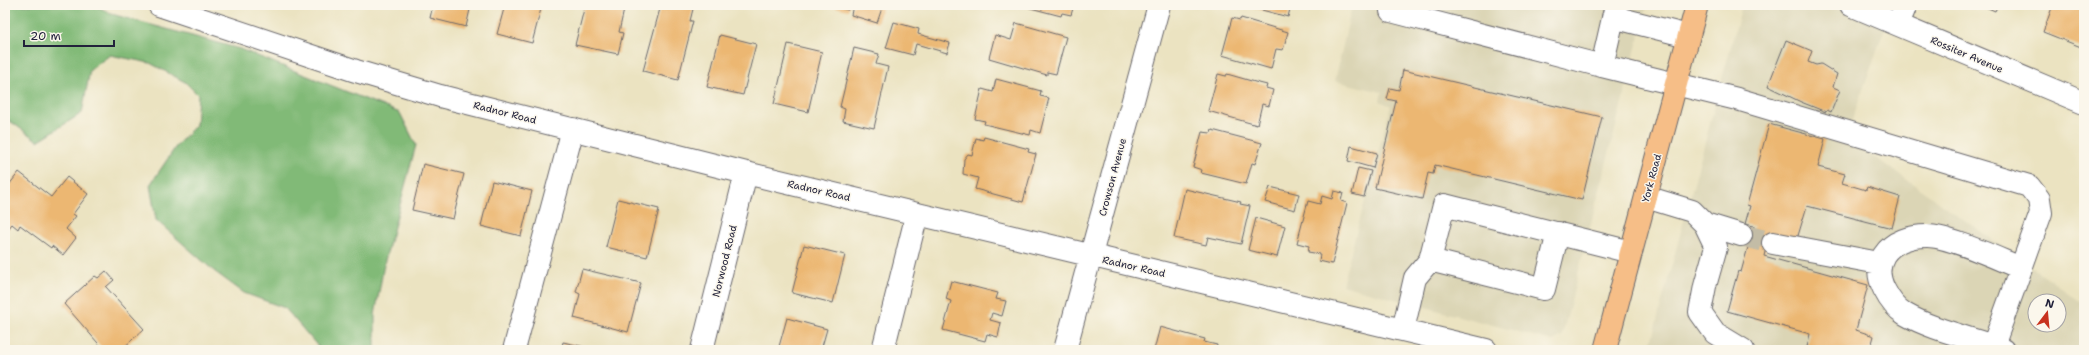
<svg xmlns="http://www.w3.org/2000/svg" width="2089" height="355" viewBox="0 0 2089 355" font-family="'Shantell Sans',sans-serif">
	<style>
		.built { fill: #dbd5b5; fill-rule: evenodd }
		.forest { fill: #81ba77; stroke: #526e59 }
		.building { fill: #ecb772 }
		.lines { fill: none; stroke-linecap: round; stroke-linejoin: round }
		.minor-tunnel { stroke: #c3bca6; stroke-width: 22; stroke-dasharray: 22 11; stroke-linecap: butt }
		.minor-casing { stroke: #68666a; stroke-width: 24 }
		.major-casing { stroke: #68666a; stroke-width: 24 }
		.minor { stroke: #fff; stroke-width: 22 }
		.major { stroke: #f6be87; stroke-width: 22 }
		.labels { text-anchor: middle; stroke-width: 3; stroke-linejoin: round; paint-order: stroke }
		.street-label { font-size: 10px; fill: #22223b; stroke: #fbf7ec }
	</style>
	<rect width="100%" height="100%" fill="#fbf7ec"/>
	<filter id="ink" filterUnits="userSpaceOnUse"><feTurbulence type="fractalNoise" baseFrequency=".025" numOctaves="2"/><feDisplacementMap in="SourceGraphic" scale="8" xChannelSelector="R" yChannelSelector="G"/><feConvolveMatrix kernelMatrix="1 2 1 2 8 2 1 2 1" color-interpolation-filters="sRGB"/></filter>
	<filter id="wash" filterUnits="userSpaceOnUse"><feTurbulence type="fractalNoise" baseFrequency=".012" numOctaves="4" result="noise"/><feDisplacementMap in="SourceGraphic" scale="16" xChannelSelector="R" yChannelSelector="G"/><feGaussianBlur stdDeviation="0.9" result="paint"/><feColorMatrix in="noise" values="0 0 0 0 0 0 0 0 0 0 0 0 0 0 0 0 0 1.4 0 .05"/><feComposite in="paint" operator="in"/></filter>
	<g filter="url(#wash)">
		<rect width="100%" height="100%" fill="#ebe3c1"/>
		<path class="built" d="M1352 5H1647L1562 336 1553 341 1342 285 1391 106 1380 101 1382 92 1335 81Z
			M1742 5H1893L1846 137 2084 304V350H1649ZM2035 301H2059V325H2035Z"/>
		<path class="forest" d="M5 5H94L115 15 240 49 400 113 416 145 384 264 375 315V350H321L285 308 244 293 214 271 156 220 150 185 177 145 196 125 198 95 185 82 150 63 110 55 90 70 82 113 38 141 7 119Z"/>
		<g id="blocks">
			<path class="building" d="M433 5H471L466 27 430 18Z
				M505 5H542L532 43 497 34Z
				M585 5H625L619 32 623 33 618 54 575 45Z
				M661 5H694L690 21H693L678 80 643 71Z
				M827 5H850L848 10Z
				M853 5H883L877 23 851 15Z
				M1019 5H1074L1071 15 1062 13 1061 16Z
				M1243 5H1291L1288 17Z
				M1981 5H1998L1995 11Z
				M2053 5H2084V40L2081 47 2043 32Z
				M1232 18 1240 20 1241 18 1288 32 1283 50 1276 49 1271 69 1222 55Z
				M894 22 919 29 918 34 950 43 947 53 916 44 913 55 886 48Z
				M1016 23 1066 37 1056 74 1047 72V75L989 58 995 35 1011 40Z
				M720 35 756 44 743 95 707 87Z
				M1786 40 1812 51 1808 62 1816 65 1821 64 1837 74 1833 87 1840 90 1831 112 1827 110 1826 112 1801 102 1768 86Z
				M788 44 822 52 808 112 774 104Z
				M854 48 879 54 876 64 888 67 874 128 843 121 845 109 840 107Z
				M1403 70 1602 117 1582 200 1435 165 1433 174 1428 173 1422 199 1375 188 1396 101 1387 99 1390 88 1399 90Z
				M1218 74 1226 76 1227 74 1255 82 1267 85 1266 88 1273 90 1269 106 1262 104 1257 125 1208 111Z
				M996 79 1041 91 1040 96 1049 98 1040 133 1031 130 1030 135 984 124 985 121 975 119 982 89 993 92Z
				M1769 124 1825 139 1818 167 1845 174 1842 183 1866 190 1867 187 1900 197 1892 228 1807 206 1797 239 1770 232 1764 256 1868 285 1856 330 1874 336 1870 350H1818L1807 347 1810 334 1727 311 1738 271 1741 272 1754 226 1745 224 1750 206 1747 205Z
				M1212 130 1262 143 1255 164 1252 163 1246 184 1201 173 1202 170 1193 167 1202 132 1211 133Z
				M984 137 1029 149 1028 152 1036 154 1023 202 975 189 978 178 963 174 964 159 968 154 972 155 976 138 983 140Z
				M1351 146 1377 153 1373 168 1348 161Z
				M423 164 464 174 453 219 412 210Z
				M1358 168 1371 171 1364 197 1352 194Z
				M19 172 51 197 67 177 88 194 73 214 76 216 66 229 76 238 63 255 52 246 51 248 20 225 18 229 12 224 5 233V190Z
				M492 181 532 191 521 236 481 226Z
				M1270 187 1299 194 1295 210 1265 202Z
				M1185 189 1241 202 1240 204 1250 206 1241 244 1208 237 1206 245 1174 238Z
				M1334 191 1343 193 1341 201 1347 203 1332 264 1319 261 1320 254 1308 252 1309 246 1297 243 1308 201 1320 204 1322 196 1332 199Z
				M618 199 659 209 647 257 606 247Z
				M1256 218 1285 226 1277 257 1248 250Z
				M804 245 845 255 833 303 792 293Z
				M582 269 641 283 628 332 574 318 580 294 576 292Z
				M106 271 114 280 106 287 144 329 121 350H104L64 304 95 276 98 278Z
				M951 281 998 293 996 299 1006 301 1002 316 992 313 990 320 1001 323 998 337 987 334 985 341 943 330 951 301 946 299Z
				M787 318 827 329 821 350H778Z
				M1160 327 1205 339 1204 342 1217 345 1216 350H1154Z
				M563 342 594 349V350H561Z"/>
		</g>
	</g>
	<g filter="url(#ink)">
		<use href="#blocks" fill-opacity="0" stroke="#68666a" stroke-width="1"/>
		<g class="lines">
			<path class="minor-tunnel" d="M1741 235 1773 243"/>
			<g class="minor-casing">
				<path id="minor" d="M159 5 356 71 440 96 746 173 1486 350
					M1393 5 1391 11 1602 66 1616 5
					M1851 5 2084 103
					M1613 17 1688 36
					M1898 24 1906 5
					M1602 66 1737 99 2029 186 2039 199 2041 213 1993 346 2003 350
					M1646 197 1692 211 1705 224 1716 247 1705 286 1700 312 1715 333 1743 350
					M1705 224 1741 235
					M1558 233 1544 289 1430 260 1444 205 1631 252
					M1773 243 1879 263
					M1403 330 1415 278 1430 260
					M1993 346C1964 336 1931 329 1905 314 1895 308 1889 299 1884 289 1878 277 1878 265 1884 255 1893 241 1911 236 1927 236 1949 236 1998 259 2021 268
					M514 350 573 129
					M702 350 746 173
					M883 350 917 214
					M1065 350 1159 5"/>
			</g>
			<g class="major-casing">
				<path id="major" d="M1605 350 1697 5"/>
			</g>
			<use href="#minor" class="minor"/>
			<use href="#major" class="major"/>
		</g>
	</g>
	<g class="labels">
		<g class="street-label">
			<text transform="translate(1967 54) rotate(23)" y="4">Rossiter Avenue</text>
			<text transform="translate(505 112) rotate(14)" y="4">Radnor Road</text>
			<text transform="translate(1112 177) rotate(-75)" y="4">Crowson Avenue</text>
			<text transform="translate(1651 178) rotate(-75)" y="4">York Road</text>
			<text transform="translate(819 190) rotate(13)" y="4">Radnor Road</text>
			<text transform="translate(724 261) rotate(-76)" y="4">Norwood Road</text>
			<text transform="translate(1134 266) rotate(13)" y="4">Radnor Road</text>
		</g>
	</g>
	<rect width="2089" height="355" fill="none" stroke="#fbf7ec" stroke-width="20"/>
	<g transform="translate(2047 313) rotate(16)"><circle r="19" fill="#fbf7ec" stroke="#a4a2a5"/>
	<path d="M0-3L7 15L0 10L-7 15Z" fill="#c8321e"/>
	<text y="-6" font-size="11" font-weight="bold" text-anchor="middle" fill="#22223b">N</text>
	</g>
	<path d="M24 40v6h90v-6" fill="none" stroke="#22223b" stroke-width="2"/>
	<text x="30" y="40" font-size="12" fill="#22223b" stroke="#fbf7ec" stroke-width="3" paint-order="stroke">20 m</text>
</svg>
